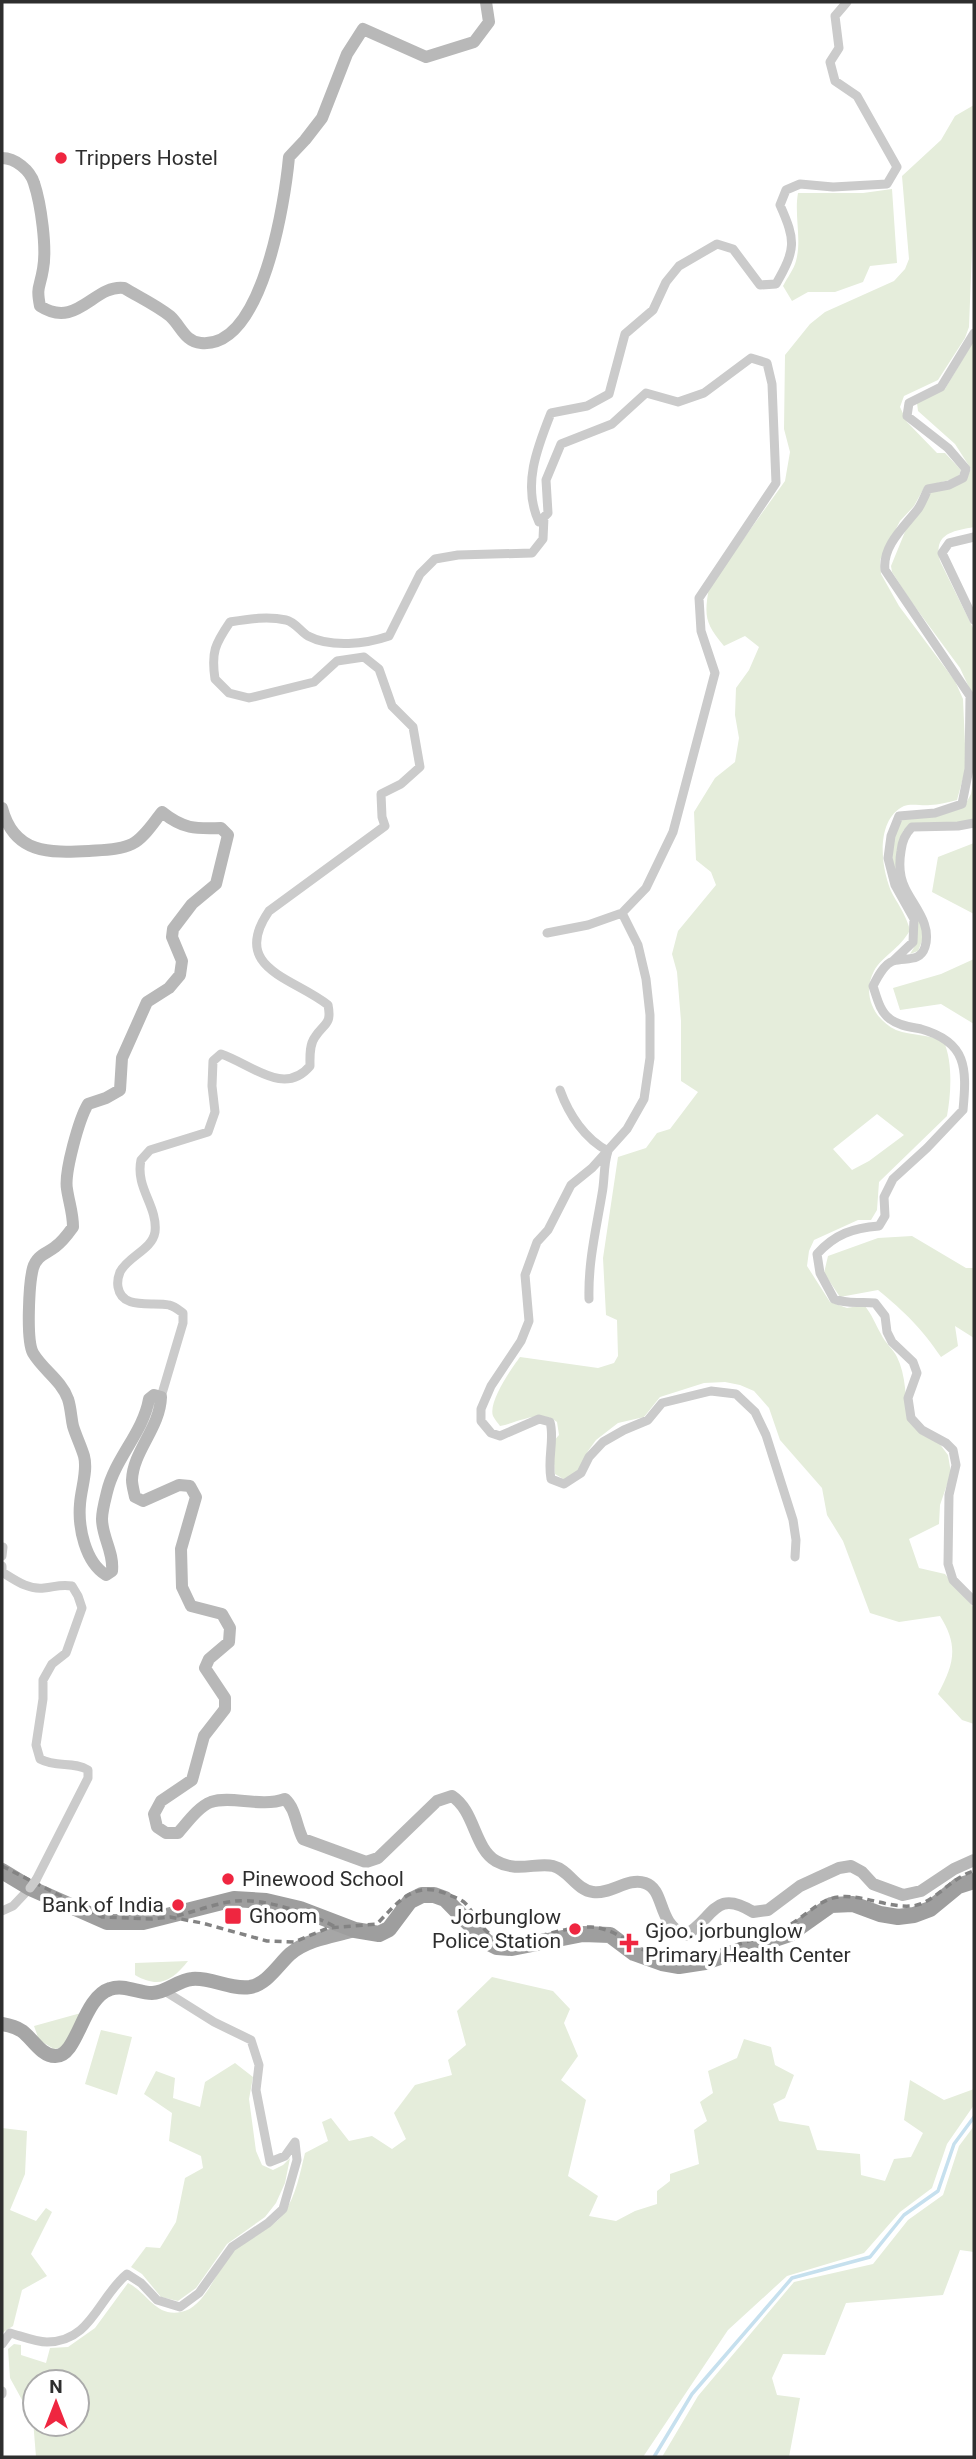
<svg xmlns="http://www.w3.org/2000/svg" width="976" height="2459" viewBox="0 0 976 2459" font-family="Roboto,sans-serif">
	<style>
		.green { fill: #e5eddb; fill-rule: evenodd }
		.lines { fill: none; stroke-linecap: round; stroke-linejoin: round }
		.stream { stroke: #c6e0ee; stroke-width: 3.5 }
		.minor { stroke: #cbcbcb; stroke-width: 9 }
		.secondary { stroke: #b8b8b8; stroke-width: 12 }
		.primary { stroke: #a6a6a6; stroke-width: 14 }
		.trunk { stroke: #9e9e9e; stroke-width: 16 }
		.rail { stroke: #838383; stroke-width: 3.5; stroke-dasharray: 7 5; stroke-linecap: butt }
		.minor-bridge { stroke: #cbcbcb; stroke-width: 9 }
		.poi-dot { fill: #ef2640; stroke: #fff; stroke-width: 2.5 }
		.labels { text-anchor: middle; stroke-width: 7; stroke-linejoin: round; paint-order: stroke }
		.poi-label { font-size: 21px; fill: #2e2e2e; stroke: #fff; text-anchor: start }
	</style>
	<rect width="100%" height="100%" fill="#fff"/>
	<path class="green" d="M974 105V199L969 327 965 338 938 380 904 396 900 407 907 422 937 453H945L961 470 958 478 925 486 914 506 900 521 880 560 881 574 899 606 955 681 963 699 966 767 957 800C948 802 939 805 930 805 922 806 911 803 904 806 874 820 881 872 893 895 900 907 906 916 910 930 900 949 882 956 874 971 862 993 873 1019 896 1030 912 1036 929 1034 944 1042 953 1063 951 1094 947 1116L879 1182 877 1210 871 1220H858L814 1240 809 1251 807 1266 830 1302 847 1308 864 1305C872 1314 875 1324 881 1334 885 1343 893 1349 897 1357 906 1375 906 1399 907 1419L921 1434 939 1443 948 1455 951 1473 940 1505 939 1524 909 1539 919 1568 945 1574 974 1608V1724L962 1720 938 1694C954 1664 959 1646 940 1616L899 1622 870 1613 843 1541 827 1515 822 1488 780 1440 769 1408 754 1391 740 1385 725 1382 704 1383 660 1397 644 1417 618 1423 596 1440 588 1451 580 1470 565 1480 555 1474 552 1443 559 1435 557 1422C541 1409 520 1422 500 1426 498 1423 495 1420 493 1416 488 1402 511 1369 520 1357L598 1368 614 1363 618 1356 617 1320 606 1315 603 1258 618 1157 646 1148 657 1133 670 1129 698 1092 681 1081V1021L677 972 672 954 678 931 716 885 711 872 696 860 694 812 715 778 735 762 739 738 735 715 736 688 749 670 759 647 745 636 724 646C705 623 704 617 709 587L785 481 790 452 784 429 785 355 810 324 825 312 894 281 905 269 909 259 902 176 941 140 955 116ZM877 1114 904 1135 869 1161 852 1170 833 1149Z
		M892 189 897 263 870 266 863 282 835 292H808L792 301 783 286C787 278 794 269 796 261 802 239 794 215 798 193H863Z
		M974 340V527C952 531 933 534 940 561L974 630V818C956 828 914 816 903 831L897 871 923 929 922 941 918 951 910 954 916 944 917 935C904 904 876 849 904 818L936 816 964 807 971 794 974 775 973 696 960 668 910 600 892 572 891 566 909 522 932 491 966 479 971 469 955 444 918 411 917 403 945 389Z
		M974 843V914L932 892 938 857Z
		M974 959V1024L941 1004 900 1010 893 988 941 974Z
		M912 1236 966 1268H974V1338L955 1326 958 1346 941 1357C922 1329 905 1312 878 1290L840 1297 824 1273 828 1256 878 1238Z
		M188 1961C172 1981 159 1989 135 1975V1963Z
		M492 1977 553 1991 570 2009 564 2023 578 2056 561 2080 586 2100 568 2176 598 2196 589 2216 616 2221 635 2211 657 2204V2191L670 2181V2174L699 2164 694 2130 707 2121 700 2102 713 2093 708 2071 737 2058 744 2039 771 2047 775 2065 794 2075 785 2098 773 2104 779 2121 809 2126 817 2150 860 2154 861 2175 885 2181 894 2159 911 2157 923 2133 904 2120 910 2080 944 2100 974 2089V2105L947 2144 932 2188 900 2212 864 2253 787 2276 728 2330 643 2457H36L33 2420 10 2378 8 2349 14 2344 21 2345V2355L46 2363 50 2348 68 2347 95 2328 128 2283C148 2293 155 2317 181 2312 206 2308 218 2265 236 2248 251 2234 272 2230 284 2213 296 2196 300 2173 305 2153L328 2141 322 2122 331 2118 349 2141 372 2136 392 2149 406 2139 394 2113 415 2085 452 2075 448 2060 466 2045 457 2011ZM35 2382H77V2424H35Z
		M81 2013 65 2047 54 2049 39 2040 34 2026Z
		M101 2030 132 2037 117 2095 85 2084Z
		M235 2063 253 2077 249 2099 256 2151 262 2165 273 2170 283 2165 290 2158 285 2183 276 2203 265 2217 227 2244 196 2288 178 2301 161 2297 142 2274 131 2267 146 2247 160 2248 176 2222 185 2178 203 2168 201 2156 169 2141 172 2113 144 2094 156 2071 175 2078 173 2098 200 2107 205 2082Z
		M974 2126V2252L960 2250 943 2295 846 2303 825 2355 783 2354 772 2378 777 2395 800 2398 789 2457H662L698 2396 794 2282 873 2264 908 2220 943 2195 959 2146Z
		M2 2128 27 2131 25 2174 10 2210 36 2221 46 2208 52 2212 31 2254 47 2276 22 2290 13 2326 2 2333Z"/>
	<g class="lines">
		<path class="stream" d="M654 2457 692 2394 792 2278 870 2257 904 2215 938 2191 954 2144 974 2117"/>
		<path class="minor" d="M974 537 949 543 942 553 974 620
			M974 823 958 826 912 827C905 834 902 841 901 851 899 863 899 876 905 888 914 907 932 924 925 947 920 963 905 957 893 961 884 964 877 978 873 986 877 998 880 1012 890 1019 899 1026 911 1027 921 1029 967 1042 967 1068 963 1110L927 1148 893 1179 884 1197 885 1216 879 1226C853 1228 835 1234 817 1254L820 1273 834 1299C849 1305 860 1301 875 1303L885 1316 887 1332 892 1342 913 1362 917 1373 908 1398 911 1418 922 1430 946 1443 953 1450 956 1465 949 1495 948 1564 953 1580 974 1601
			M622 913 638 945 646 979 650 1015V1058L644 1099 627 1129 592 1168 571 1185 548 1230 537 1242 525 1275 529 1321 521 1341 491 1386 481 1409V1421L491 1433 500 1436 539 1419 550 1422C555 1439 547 1458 551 1479L564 1484 581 1473 589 1457 603 1442 624 1430 648 1420 662 1403 711 1391 736 1394 755 1412 766 1435 793 1520 796 1540 795 1557
			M547 933 588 925 622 913 646 888 673 832 715 673 701 631 699 598 776 483 772 384 767 363 751 358 704 393 678 402 646 393 612 424 561 444 546 480 548 513 539 522C522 486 537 448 551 413L587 406 609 394 625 334 653 310 666 282 679 266 717 244 733 249 760 285 776 284C796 249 796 241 780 205L786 190 800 184 833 187 887 184 897 167 857 96 835 81 830 62 839 48 835 16 847 2
			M893 961 913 942 914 919 895 885 888 858 891 836 899 816 935 813 962 804 969 769 970 696 885 570C882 546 904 527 918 509 922 503 925 495 928 489L949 485 963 478 966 469 948 448 907 416 909 403 941 387 974 333
			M560 1090C569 1115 585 1139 608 1151 603 1167 605 1179 602 1194 596 1230 588 1262 589 1299
			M161 1397 183 1323V1313C179 1310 174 1306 169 1305 153 1301 122 1311 118 1287 117 1281 118 1277 120 1272 128 1256 152 1250 155 1232 158 1206 135 1188 141 1160L150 1150 208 1132 215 1112 212 1086 213 1061 221 1054C251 1064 284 1097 310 1066 310 1057 309 1045 315 1037 324 1023 332 1025 328 1005 295 978 229 969 269 911L385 826 382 817 381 794 401 784 420 767 413 727 392 706 379 669 364 657 337 661 314 682 249 698 229 693 215 679C211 652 215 644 230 622 249 619 267 616 286 620 295 622 300 631 308 636 331 648 366 644 389 636L420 574 435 559 458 555 532 553 543 539 544 517
			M2 1556 3 1547
			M2 1566V1572C15 1580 28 1590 44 1588 55 1587 60 1584 72 1586L78 1596 82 1608 66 1653 52 1664 43 1680V1699L36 1745 40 1759C56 1768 74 1761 88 1770V1778L36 1880
			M2 1911 13 1906 30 1888
			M2 2344 10 2333C21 2336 36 2342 47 2342 91 2342 98 2298 127 2274L141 2283 157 2300 180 2307 199 2293 232 2247 268 2223 283 2209 297 2160 295 2142 285 2156 270 2162 256 2090 259 2065 251 2040 214 2022 163 1990
			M2 2391V2394"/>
		<path class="secondary" d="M2 158C15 158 30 170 34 183 41 204 47 248 43 269 40 288 36 286 40 306 77 330 94 284 124 288 139 297 156 305 170 316 181 326 185 342 201 343 263 349 285 200 289 157L305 140 322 118 347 54 363 29 426 57 474 42 489 22 486 2
			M2 808C14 854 49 853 89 851 103 850 120 850 132 844 144 838 153 823 162 812 183 829 195 829 221 828L228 835 216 884 192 904 173 929 172 937 182 961 180 975 169 988 147 1002 122 1058 120 1090 106 1098 88 1104C79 1119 64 1173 67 1189 69 1203 73 1213 73 1227 68 1234 62 1242 55 1247 46 1254 37 1255 33 1268 29 1283 26 1340 33 1353 43 1370 61 1380 68 1399 71 1408 71 1417 73 1426 76 1436 81 1446 84 1456 88 1471 81 1488 80 1504 78 1527 85 1562 106 1575L112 1571C114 1552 102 1537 102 1519 102 1511 105 1500 107 1492 115 1458 143 1433 149 1399L154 1395 161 1397C160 1428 133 1451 132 1480 132 1485 134 1492 135 1497L143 1501 179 1485 190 1486 196 1497 181 1549 182 1587 191 1606 222 1614 230 1628 229 1642 209 1659 205 1668 225 1698V1709L204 1736 192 1780 161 1801 154 1814 157 1827 166 1833H178C187 1823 198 1807 211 1802 232 1795 260 1808 285 1799 296 1809 296 1826 303 1839L366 1862 378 1858 437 1801 452 1796C475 1811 474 1848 496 1861 517 1873 537 1862 553 1866 569 1870 576 1890 593 1892 610 1895 628 1877 645 1883 666 1890 656 1923 685 1935 713 1921 713 1887 753 1912L768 1910 800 1886 839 1868 851 1866 862 1872 873 1884 903 1895 921 1891 954 1869 974 1860"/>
		<path class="primary" d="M2 2024C8 2025 16 2027 22 2031 32 2038 41 2056 55 2056 78 2057 82 1998 110 1989 124 1984 138 1993 152 1993 166 1993 178 1980 192 1979 211 1977 230 1990 250 1987 267 1984 278 1965 290 1954 308 1939 333 1936 355 1930"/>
		<path class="trunk" d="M2 1871 30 1888 107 1922H143L234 1899 266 1901 300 1909 355 1930 379 1934 389 1929 410 1901 422 1895H434L445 1899 487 1942 497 1947 512 1948 583 1934 610 1935 634 1953 662 1963 679 1966 705 1962 790 1934 831 1905 853 1904 880 1914 898 1917 914 1915 930 1909 958 1886 974 1881"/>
		<path class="rail" d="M2 1866 102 1917 152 1919 170 1917 202 1923 267 1941 294 1942 328 1928 377 1924C398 1902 414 1880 447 1894 454 1897 461 1899 466 1904 479 1919 484 1939 508 1940 536 1941 563 1926 591 1927 616 1928 632 1947 654 1954 667 1958 683 1957 696 1955 713 1954 776 1933 791 1924 803 1917 814 1906 827 1900 853 1889 883 1908 911 1906 933 1905 951 1877 974 1871
			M177 1916C196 1911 217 1903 236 1901 263 1898 314 1914 337 1928"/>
		<path class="minor-bridge" d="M30 1888 36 1880"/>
	</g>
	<g class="poi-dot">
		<circle cx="61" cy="158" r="7"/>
		<circle cx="228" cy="1879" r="7"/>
		<circle cx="178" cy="1905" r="7"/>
		<rect x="224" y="1907" width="18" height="18" rx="3.5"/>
		<circle cx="575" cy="1929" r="7"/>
		<path d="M625.5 1932.5h7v7h7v7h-7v7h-7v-7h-7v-7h7z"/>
	</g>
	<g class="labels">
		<g class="poi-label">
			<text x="75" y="165">Trippers Hostel</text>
			<text x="242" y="1886">Pinewood School</text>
			<text x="164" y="1912" text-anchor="end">Bank of India</text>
			<text x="249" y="1923">Ghoom</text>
			<text x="561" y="1924" text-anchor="end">Jorbunglow<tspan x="561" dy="24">Police Station</tspan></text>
			<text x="645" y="1938">Gjoo. jorbunglow<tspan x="645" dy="24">Primary Health Center</tspan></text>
		</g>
	</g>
	<rect width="976" height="2459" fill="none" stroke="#2e2e2e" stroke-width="7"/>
	<g transform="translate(56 2403)"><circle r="33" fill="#ffffff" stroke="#ababab" stroke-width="2"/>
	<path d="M0-5L12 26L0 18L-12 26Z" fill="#ef2640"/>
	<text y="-10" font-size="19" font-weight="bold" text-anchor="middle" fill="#2e2e2e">N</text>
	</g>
</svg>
